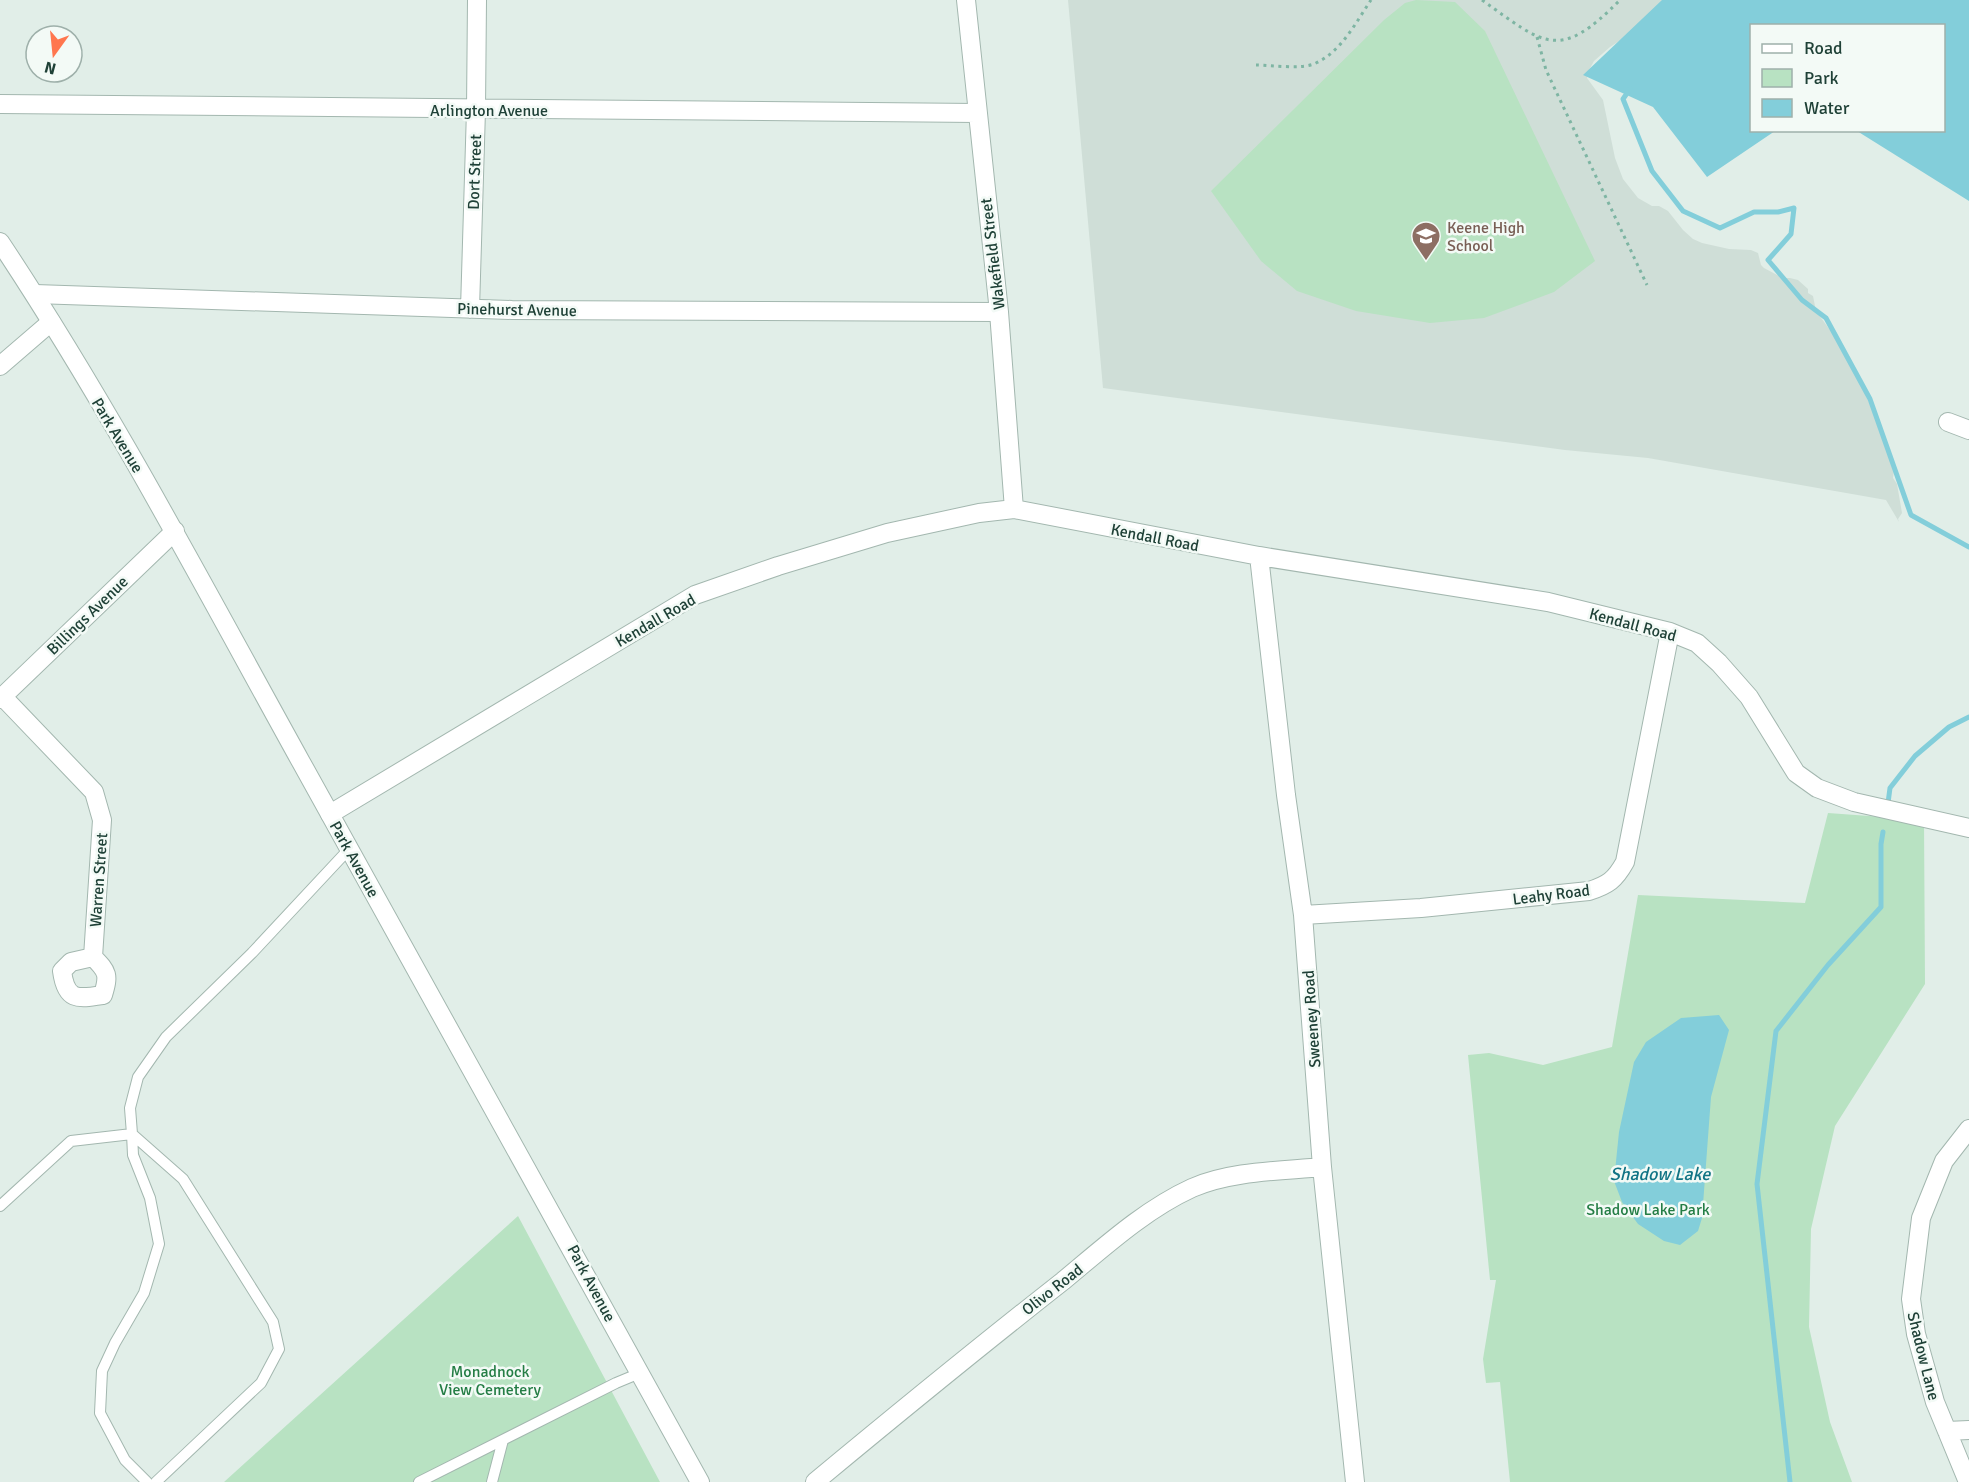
<svg xmlns="http://www.w3.org/2000/svg" width="1969" height="1482" viewBox="0 0 1969 1482" font-family="Signika,sans-serif">
	<style>
		.built { fill: #cfded7 }
		.green { fill: #b8e2c2 }
		.water { fill: #83ceda }
		.lines { fill: none; stroke-linecap: round; stroke-linejoin: round }
		.stream { stroke: #83ceda; stroke-width: 5 }
		.service-casing { stroke: #a3b7af; stroke-width: 12 }
		.minor-casing { stroke: #a3b7af; stroke-width: 20 }
		.tertiary-casing { stroke: #a3b7af; stroke-width: 20 }
		.path { stroke: #7eb5a3; stroke-width: 3; stroke-dasharray: 3 4.5; stroke-linecap: butt }
		.service { stroke: #fff; stroke-width: 10 }
		.minor { stroke: #fff; stroke-width: 18 }
		.tertiary { stroke: #fff; stroke-width: 18 }
		.labels { text-anchor: middle; stroke-width: 5; stroke-linejoin: round; paint-order: stroke }
		.street-label { font-size: 16px; fill: #1f4137; stroke: #f3faf6 }
		.education-label { font-size: 16px; fill: #785e54; stroke: #f3faf6; text-anchor: start }
		.park-label { font-size: 16px; fill: #247d45; stroke: #f3faf6 }
		.water-label { font-size: 18px; font-style: italic; fill: #117485; stroke: #f3faf6 }
	</style>
	<rect width="100%" height="100%" fill="#e1eee8"/>
	<path class="built" d="M1068 0H1679L1673 6 1610 47 1594 61 1589 70 1587 78 1603 100 1615 158 1623 179 1638 198 1652 206H1659L1668 211 1683 230 1693 239 1702 243 1729 249 1751 250 1758 253 1761 265 1764 268 1783 278H1790L1798 280 1808 289V293L1813 296 1816 311 1841 345 1851 362 1878 423 1894 471 1893 478 1897 484 1902 513 1898 519 1899 522 1886 500 1648 458 1565 450 1103 388Z"/>
	<path class="green" d="M1416 0 1455 2 1485 31 1595 261 1554 292 1484 318 1430 323 1356 311 1297 291 1261 261 1211 191 1384 20 1405 3Z
		M1828 813 1924 820 1925 984 1835 1126 1811 1229 1809 1327 1830 1422 1852 1482H1510L1500 1382 1486 1383 1483 1359 1496 1280H1490L1468 1055 1489 1053 1543 1065 1612 1047 1638 895 1805 903Z
		M518 1216 660 1482H224Z"/>
	<path class="water" d="M1662 0H1969V201L1857 131 1944 130V26H1752V130L1775 131 1707 177 1653 107 1583 75Z
		M1719 1015 1729 1030 1711 1097 1702 1218 1698 1231 1680 1245 1664 1241 1638 1224 1622 1202 1614 1181 1619 1132 1634 1062 1646 1042 1681 1018Z"/>
	<g class="lines">
		<path class="stream" d="M1630 89 1623 99 1652 171 1683 211 1720 228 1754 212H1778L1794 208 1791 234 1768 260 1802 300 1826 318 1870 399 1911 515 1969 547
			M1888 803 1890 788 1915 756 1949 727 1969 717
			M1790 1482 1757 1184 1776 1031 1828 965 1881 907V844L1883 832"/>
		<g class="service-casing">
			<path id="service" d="M0 1206 71 1141 132 1134 133 1155 150 1198 159 1244 144 1293 115 1343 102 1371 100 1413 125 1460 147 1482
				M156 1482 261 1383 279 1349 273 1322 183 1179 132 1134 130 1108 138 1077 166 1037 252 953 350 848
				M419 1482 616 1383 640 1373
				M492 1482 503 1440"/>
		</g>
		<g class="minor-casing">
			<path id="minor" d="M966 0 999 312 1014 509
				M0 104 977 113
				M35 294 512 310 999 312
				M470 309 476 110 477 0
				M0 366 51 322
				M1948 422 1969 430
				M1259 556 1286 795 1303 915 1322 1167 1355 1482
				M3 697 94 792 102 820 93 957
				M0 699 175 531
				M330 814 695 595 778 566 887 533 979 513 1014 509 1259 556 1548 602 1670 632 1697 643 1719 663 1749 697 1796 773 1817 788 1854 802 1969 828
				M1303 915 1421 908 1589 891C1608 885 1615 880 1625 862L1670 632
				M93 957C108 972 109 975 103 995 77 999 66 1001 62 971L71 962Z
				M1947 1431 1969 1430
				M815 1482C897 1414 979 1347 1063 1281 1103 1248 1144 1210 1192 1188 1230 1171 1281 1171 1322 1167
				M1968 1482 1935 1402 1916 1334 1911 1299 1921 1218 1944 1161 1969 1129"/>
		</g>
		<g class="tertiary-casing">
			<path id="tertiary" d="M0 242C111 409 204 587 301 762 435 1002 568 1242 700 1482"/>
		</g>
		<path class="path" d="M1482 0C1545 45 1559 62 1620 0
			M1537 37 1546 70 1647 285
			M1256 65C1271 65 1303 70 1316 63 1342 51 1356 22 1371 0"/>
		<use href="#service" class="service"/>
		<use href="#minor" class="minor"/>
		<use href="#tertiary" class="tertiary"/>
	</g>
	<defs>
		<g id="school-pin" transform="scale(1.5)"><path d="M0 17L-7.5 6A9.5 9.5 0 1 1 7.5 6Z" fill="#8d6e63" stroke="#f3faf6"/><path d="M0-5L7-2L0 1L-7-2ZM-4 1L0 2.5L4 1V4Q0 6-4 4Z" fill="#fff"/></g>
	</defs>
	<g fill-rule="evenodd">
		<use href="#school-pin" x="1426" y="236"/>
	</g>
	<g class="labels">
		<g class="street-label">
			<text x="489" y="116">Arlington Avenue</text>
			<text transform="translate(474 172) rotate(-88)" y="6">Dort Street</text>
			<text transform="translate(992 254) rotate(-97)" y="6">Wakefield Street</text>
			<text transform="translate(517 309) rotate(1)" y="6">Pinehurst Avenue</text>
			<text transform="translate(118 435) rotate(59)" y="6">Park Avenue</text>
			<text transform="translate(1155 537) rotate(11)" y="6">Kendall Road</text>
			<text transform="translate(87 615) rotate(-44)" y="6">Billings Avenue</text>
			<text transform="translate(655 620) rotate(-30)" y="6">Kendall Road</text>
			<text transform="translate(1633 624) rotate(15)" y="6">Kendall Road</text>
			<text transform="translate(355 859) rotate(61)" y="6">Park Avenue</text>
			<text transform="translate(98 880) rotate(-86)" y="6">Warren Street</text>
			<text transform="translate(1551 894) rotate(-7)" y="6">Leahy Road</text>
			<text transform="translate(1311 1019) rotate(-94)" y="6">Sweeney Road</text>
			<text transform="translate(592 1283) rotate(62)" y="6">Park Avenue</text>
			<text transform="translate(1052 1289) rotate(-38)" y="6">Olivo Road</text>
			<text transform="translate(1924 1356) rotate(76)" y="6">Shadow Lane</text>
		</g>
		<g class="education-label">
			<text x="1447" y="233">Keene High<tspan x="1447" dy="18">School</tspan></text>
		</g>
		<g class="park-label">
			<text x="1648" y="1215">Shadow Lake Park</text>
			<text x="490" y="1377">Monadnock<tspan x="490" dy="18">View Cemetery</tspan></text>
		</g>
		<g class="water-label">
			<text x="1660" y="1180">Shadow Lake</text>
		</g>
	</g>
	<rect x="1750" y="24" width="195" height="108" fill="#f3faf6" stroke="#9eb0aa" stroke-width="1.5"/>
	<rect x="1762" y="44" width="30" height="9" fill="#ffffff" stroke="#9eb0aa" stroke-width="1.5"/>
	<text x="1804" y="54" font-size="18" fill="#1f4137">Road</text>
	<rect x="1762" y="69" width="30" height="18" fill="#b8e2c2" stroke="#9eb0aa" stroke-width="1.5"/>
	<text x="1804" y="84" font-size="18" fill="#1f4137">Park</text>
	<rect x="1762" y="99" width="30" height="18" fill="#83ceda" stroke="#9eb0aa" stroke-width="1.5"/>
	<text x="1804" y="114" font-size="18" fill="#1f4137">Water</text>
	<g transform="translate(54 54) rotate(195)"><circle r="28" fill="#f3faf6" stroke="#9eb0aa" stroke-width="1.5"/>
	<path d="M0-4.5L10 22L0 15L-10 22Z" fill="#ff764e"/>
	<text y="-9" font-size="16" font-weight="bold" text-anchor="middle" fill="#1f4137">N</text>
	</g>
</svg>
